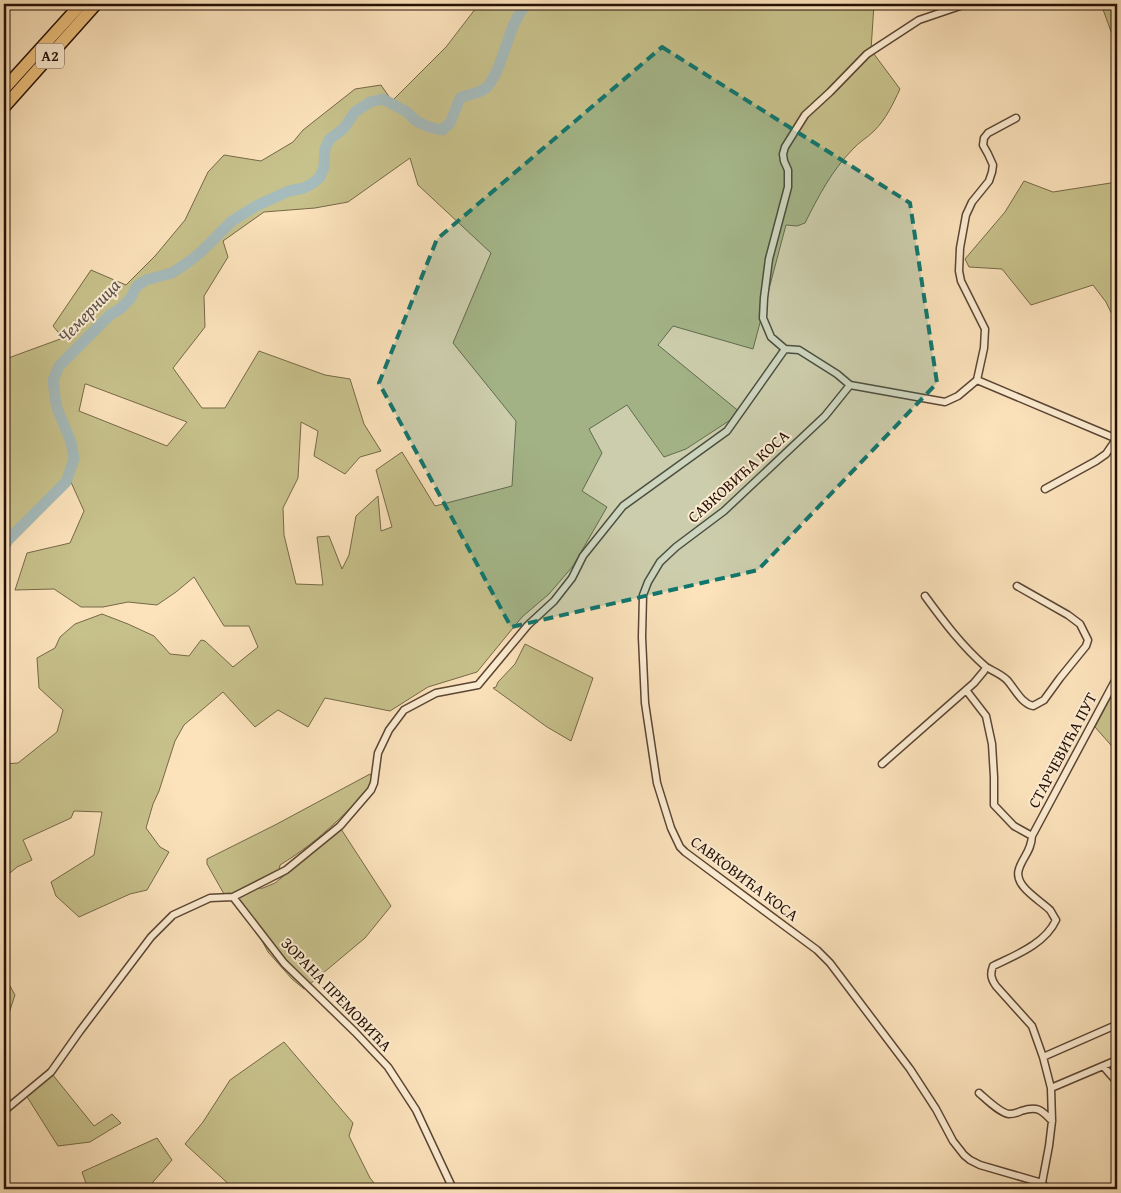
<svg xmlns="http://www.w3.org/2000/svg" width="1121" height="1193" viewBox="0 0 1121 1193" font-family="'Gentium Book Plus',serif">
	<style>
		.green { fill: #c7c18b; stroke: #766848; fill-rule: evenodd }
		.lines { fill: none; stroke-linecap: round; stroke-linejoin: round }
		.river { stroke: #a5bbbc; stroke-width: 11 }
		.street-casing { stroke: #5b4534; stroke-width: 9 }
		.highway-casing { stroke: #251006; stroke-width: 14 }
		.street { stroke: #fdedd3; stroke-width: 6 }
		.highway { stroke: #eec27e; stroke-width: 11 }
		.marked { fill: #0f766e; fill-opacity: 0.2; stroke: #0f766e; stroke-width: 4; stroke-dasharray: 10 6; stroke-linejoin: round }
		.labels { text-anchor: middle; stroke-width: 4; stroke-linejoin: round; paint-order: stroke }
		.shield { fill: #fdedd3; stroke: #665244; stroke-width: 1 }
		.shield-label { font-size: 15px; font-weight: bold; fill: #251006 }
		.street-label { font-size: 16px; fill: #251006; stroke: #fdedd3 }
		.water-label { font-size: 18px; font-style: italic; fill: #58544f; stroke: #fdedd3 }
	</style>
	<rect width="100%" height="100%" fill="#fce3bc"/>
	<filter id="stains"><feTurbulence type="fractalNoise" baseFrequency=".004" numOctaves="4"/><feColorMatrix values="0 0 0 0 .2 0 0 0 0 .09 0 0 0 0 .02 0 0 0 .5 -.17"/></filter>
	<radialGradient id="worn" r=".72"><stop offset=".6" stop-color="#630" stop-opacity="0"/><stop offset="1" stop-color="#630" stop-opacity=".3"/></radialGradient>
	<path class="green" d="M479 4H874L871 50 900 89C893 104 886 119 874 131 867 138 859 142 853 149 832 170 818 197 805 223L797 226 786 225 753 349 673 326 658 345 741 413 686 449 664 457 627 405 589 429 602 453 582 491 607 507 573 566 549 594 522 617 477 672 428 687 390 711 325 698 308 727 278 710 255 727 223 692 184 725 175 741 159 791 153 804 146 828 160 847 169 852 147 890 130 894 79 917 56 896 51 882 94 855 102 812 74 811 71 818 23 840 32 860 17 867 4 878V764L18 763 57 732 63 710 39 688 37 658 55 648 60 637 75 624 102 614 128 624 154 636 170 654 189 656 201 640 205 641 233 667 258 647 249 626H224L194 577 176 592 157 605 128 602 103 607H81L54 589 15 590 27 553 70 543 84 511 70 480 48 506 4 549V364L11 357 63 338 53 326 91 270 126 285 155 256 185 220 208 172 224 155 261 161 293 142 303 130 355 89 381 85 392 101 446 47ZM410 158 418 185 491 253 453 343 516 421 512 486 435 506 402 452 376 470 392 527 381 531 378 496 356 516 349 555 342 569 329 536 317 537 323 585 296 584 284 535 283 508 298 478 301 422 318 431 314 456 345 474 360 457 381 451 364 424 350 379 325 375 259 351 225 408H202L173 368 205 327 204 296 228 257 223 241 264 212 315 208 348 202ZM85 384H86L187 422 167 446 79 411Z
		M1101 4H1117V48Z
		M1024 181 1053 192 1117 182V325L1106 302 1093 285 1031 305 1002 269 969 267 965 259 1005 212Z
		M525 644 593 678 571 741 547 727 493 688 496 687 498 682 515 664Z
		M1117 686V752L1095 727Z
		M370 774 372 777 371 790C358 799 348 811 336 822 318 839 301 852 280 865L279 870 245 889 263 888 275 883 332 837 341 829 391 906 365 938 304 989 292 979 268 952 254 926 230 893 224 894 207 864V859L275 825Z
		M4 969 5 977 15 995 4 1028Z
		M284 1042 353 1123 349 1136 370 1178 379 1189H234L185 1144 203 1122 230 1080Z
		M48 1069 94 1126 112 1114 121 1123 90 1142 58 1146 24 1092Z
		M157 1138 172 1160 147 1189H88L82 1172Z"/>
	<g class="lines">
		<path class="river" d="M4 547 8 540 66 482 74 459 71 442 57 408 55 397 53 380 59 366 110 315 121 308 130 299 137 286 146 280 172 273 187 263 200 253 232 221 256 206 289 191 304 188 313 183 320 177 324 167 325 149 329 140 344 128 355 112 370 102 383 99 407 112 416 121 429 127 442 130 450 123 460 98C468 94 478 94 486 88 491 83 495 75 498 68 507 47 511 21 527 4"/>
		<g class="street-casing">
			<path id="street" d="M785 349 799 350 837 374 850 385
				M977 380 984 348 985 329 961 281 959 271 960 248 966 215 972 202 989 181 992 172 993 165 988 154 983 145 984 138 988 133 1016 118
				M977 380 1117 439
				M850 385 825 416 724 511 676 547 660 562 648 582 643 595 642 637 645 703 657 783 671 828 680 847 685 852 817 950 830 963 910 1069 936 1109 953 1141 964 1155 970 1160 980 1165 1042 1183 1047 1189
				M850 385 945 402 958 396 977 380
				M1045 489 1096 461 1106 454 1117 438
				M925 596C944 622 962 646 986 667
				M966 690 986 716 992 744 994 777V805L1014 826 1032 836
				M882 764 974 683 984 671 986 667C993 671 1001 674 1007 680 1015 689 1021 703 1033 706L1044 700 1060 678 1086 646 1088 640 1080 624 1068 615 1017 586
				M233 897 284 963 355 1032 388 1067 416 1110 453 1189
				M1043 1057 1116 1025
				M1103 1066 1117 1082
				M1051 1088 1117 1060
				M979 1093C986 1099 1000 1113 1009 1114 1013 1114 1017 1113 1021 1111 1037 1106 1041 1109 1052 1121
				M4 1111 51 1072 80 1031 151 937 173 915 210 898 233 897 286 870 340 826 371 790 374 783 378 753 389 730 404 710 436 693 478 685 528 625 554 601 572 578 583 556 623 506 727 431 785 349 771 337 763 318 764 298 769 259 788 187V170L784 161 783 154 785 147 805 115 830 92 867 54 919 20 966 4
				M1042 1183 1049 1146 1052 1121 1051 1088 1043 1057 1032 1026 996 986C991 979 990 974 993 966 1016 955 1045 944 1056 920 1054 917 1052 913 1050 910 1040 900 1013 886 1019 869 1023 856 1031 852 1032 836L1117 677"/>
		</g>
		<g class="highway-casing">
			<path id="highway" d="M4 89 81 4
				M4 107 96 4"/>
		</g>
		<use href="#street" class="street"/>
		<use href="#highway" class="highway"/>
	</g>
	<path class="marked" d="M662 47 910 203 937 383 758 570 511 627 379 383 437 239Z"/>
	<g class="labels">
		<rect class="shield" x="36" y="43.5" width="28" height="25" rx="4"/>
		<g class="shield-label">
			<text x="50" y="61">A2</text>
		</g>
		<g class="street-label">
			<text transform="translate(738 476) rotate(-42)" y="6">САВКОВИЋА КОСА</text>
			<text transform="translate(1062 750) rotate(-62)" y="6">СТАРЧЕВИЋА ПУТ</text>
			<text transform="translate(745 878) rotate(37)" y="6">САВКОВИЋА КОСА</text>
			<text transform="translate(337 994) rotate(46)" y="6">ЗОРАНА ПРЕМОВИЋА</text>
		</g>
		<g class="water-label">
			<text transform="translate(89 311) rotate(-46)" y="6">Чемерница</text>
		</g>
	</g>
	<rect width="1121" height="1193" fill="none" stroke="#fce3bc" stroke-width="20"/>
	<rect x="5" y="5" width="1111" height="1183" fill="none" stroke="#251006" stroke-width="2.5"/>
	<rect x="10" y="10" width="1101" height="1173" fill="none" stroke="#251006"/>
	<rect width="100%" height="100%" filter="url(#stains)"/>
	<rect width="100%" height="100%" fill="url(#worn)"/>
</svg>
